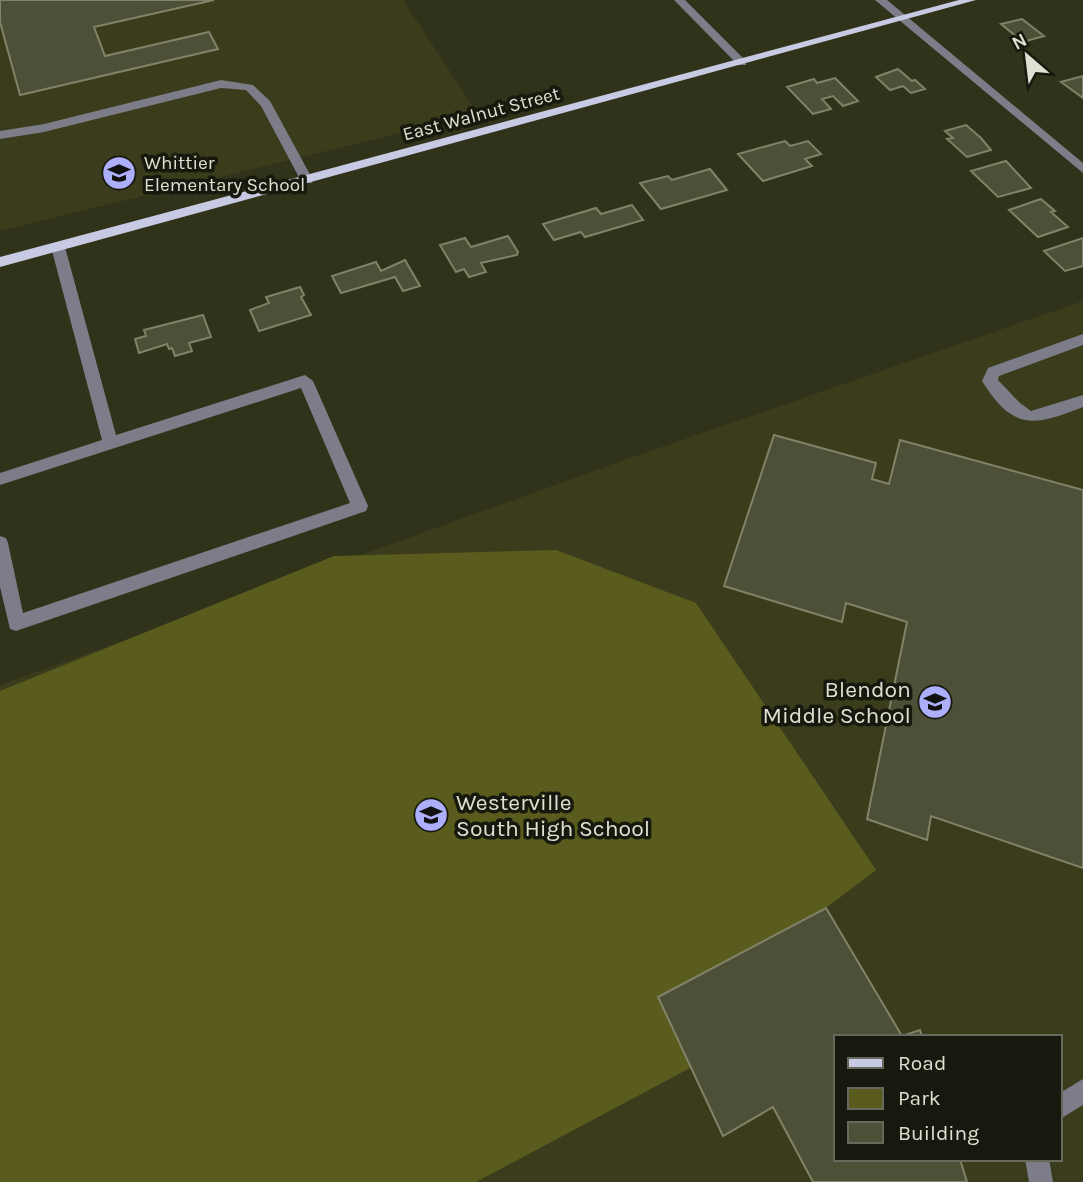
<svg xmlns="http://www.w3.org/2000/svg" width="1083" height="1182" viewBox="0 0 1083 1182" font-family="Karla,sans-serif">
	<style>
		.built { fill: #3a3c1c; fill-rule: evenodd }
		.green { fill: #595c1d }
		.building { fill: #4d4f36; stroke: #808367; stroke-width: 2 }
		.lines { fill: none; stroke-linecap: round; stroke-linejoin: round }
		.minor { fill: #7c7d89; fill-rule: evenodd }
		.major { fill: #c8cae3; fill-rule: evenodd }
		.labels { text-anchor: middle; stroke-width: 7; stroke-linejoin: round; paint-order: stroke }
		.far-street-label { font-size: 19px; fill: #dee0d1; stroke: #18190e }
		.far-poi-label { font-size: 19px; fill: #dee0d1; stroke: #18190e; text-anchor: start }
		.poi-label { font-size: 23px; fill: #dee0d1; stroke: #18190e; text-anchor: end }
	</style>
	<rect width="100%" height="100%" fill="#30321a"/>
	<path class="built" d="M0 0H403L478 114 0 231Z
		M1083 301V1182H0V685L627 459ZM836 1037H1060V1159H836Z"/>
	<path class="green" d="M556 550 696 603 876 870 826 908 692 1067 476 1182H0V691L334 556Z"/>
	<path class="building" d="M0 0H214L94 27 105 56 209 32 218 49 20 95 0 22Z
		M1022 19 1044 36 1023 42 1001 24Z
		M898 69 912 81 915 80 925 89 911 93 903 86 890 90 876 77Z
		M1083 76V98L1061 82Z
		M835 78 858 101 843 106 833 96 822 99 831 109 813 114 787 87 814 79 817 83Z
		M966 125 981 138 991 150 967 157 947 139 953 138 945 131Z
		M785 141 790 146 808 141 821 154 805 159 812 166 763 181 738 154Z
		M1006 161 1031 188 998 197 971 171Z
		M710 169 727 190 661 209 640 183 668 176 672 180Z
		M1041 199 1055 211 1051 212 1068 227 1038 237 1009 210Z
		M632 205 643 220 585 237 581 232 554 240 543 224 596 208 601 214Z
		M508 236 518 252 517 255 481 263 486 272 469 277 464 269 456 272 440 245 465 238 471 247Z
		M1083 238V266L1065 271 1044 251Z
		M405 260 420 286 403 291 395 277 341 293 332 276 376 262 381 271Z
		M300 287 304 295 301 297 311 315 259 331 250 310 269 303 266 297Z
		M203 315 211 337 189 343 192 351 175 356 172 348 169 349 167 344 139 353 135 339 146 336 144 330Z
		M774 435 876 463 872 479 889 484 900 440 1083 490V868L931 816 927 840 867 819 907 622 846 603 842 622 724 586Z
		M826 908 902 1036 920 1030 922 1037H836V1159H960L967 1182H813L773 1107 723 1136 658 997Z"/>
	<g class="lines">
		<path class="minor" d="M674 0H685L746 61V65H738Z
			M875 0H887L1083 163V173Z
			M221 80 253 85 270 101 313 180 312 183H302L261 106 246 90 221 88 44 132 0 139V131L44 124Z
			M58 243 65 247 116 435 305 375 313 381 368 506 366 511 16 631 10 629 0 587V536L6 538 8 543 23 613 350 503 301 388 0 485V473L102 440 51 247Z
			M1083 334V345L999 376 998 380 1020 403 1031 411 1083 395V407C1034 426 1014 432 982 381L988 368Z
			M1083 1079V1105L1060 1119V1093Z
			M1025 1159H1049L1053 1182H1029Z"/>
		<path class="major" d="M959 0H976L0 267V257Z"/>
	</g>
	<defs>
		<g id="school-disc" transform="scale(1.75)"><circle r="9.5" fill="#adaffb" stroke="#18190e"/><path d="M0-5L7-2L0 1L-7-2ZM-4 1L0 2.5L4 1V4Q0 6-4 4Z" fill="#111"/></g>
	</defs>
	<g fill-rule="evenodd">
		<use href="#school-disc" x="119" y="173"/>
		<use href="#school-disc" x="935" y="702"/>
		<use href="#school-disc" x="431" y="815"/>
	</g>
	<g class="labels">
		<g class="far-street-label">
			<text transform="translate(481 113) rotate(-15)" y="7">East Walnut Street</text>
		</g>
		<g class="far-poi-label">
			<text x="144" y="169">Whittier<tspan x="144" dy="22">Elementary School</tspan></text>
		</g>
		<g class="poi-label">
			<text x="911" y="697">Blendon<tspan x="911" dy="26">Middle School</tspan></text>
			<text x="456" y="810" text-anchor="start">Westerville<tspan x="456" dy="26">South High School</tspan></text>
		</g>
	</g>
	<rect x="834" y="1035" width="228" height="126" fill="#18190e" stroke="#67695c" stroke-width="2"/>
	<rect x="848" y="1058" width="35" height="10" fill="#c8cae3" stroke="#67695c" stroke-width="2"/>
	<text x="898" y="1070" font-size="21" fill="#dee0d1">Road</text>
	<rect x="848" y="1088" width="35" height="21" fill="#595c1d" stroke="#67695c" stroke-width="2"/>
	<text x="898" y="1105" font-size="21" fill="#dee0d1">Park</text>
	<rect x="848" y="1122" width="35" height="21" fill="#4d4f36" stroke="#67695c" stroke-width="2"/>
	<text x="898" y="1140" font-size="21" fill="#dee0d1">Building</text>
	<g transform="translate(1027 56) rotate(332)" stroke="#18190e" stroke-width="5" paint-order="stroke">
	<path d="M0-5L12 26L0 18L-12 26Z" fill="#dee0d1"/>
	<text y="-10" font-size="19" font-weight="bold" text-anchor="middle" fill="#dee0d1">N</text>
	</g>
</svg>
